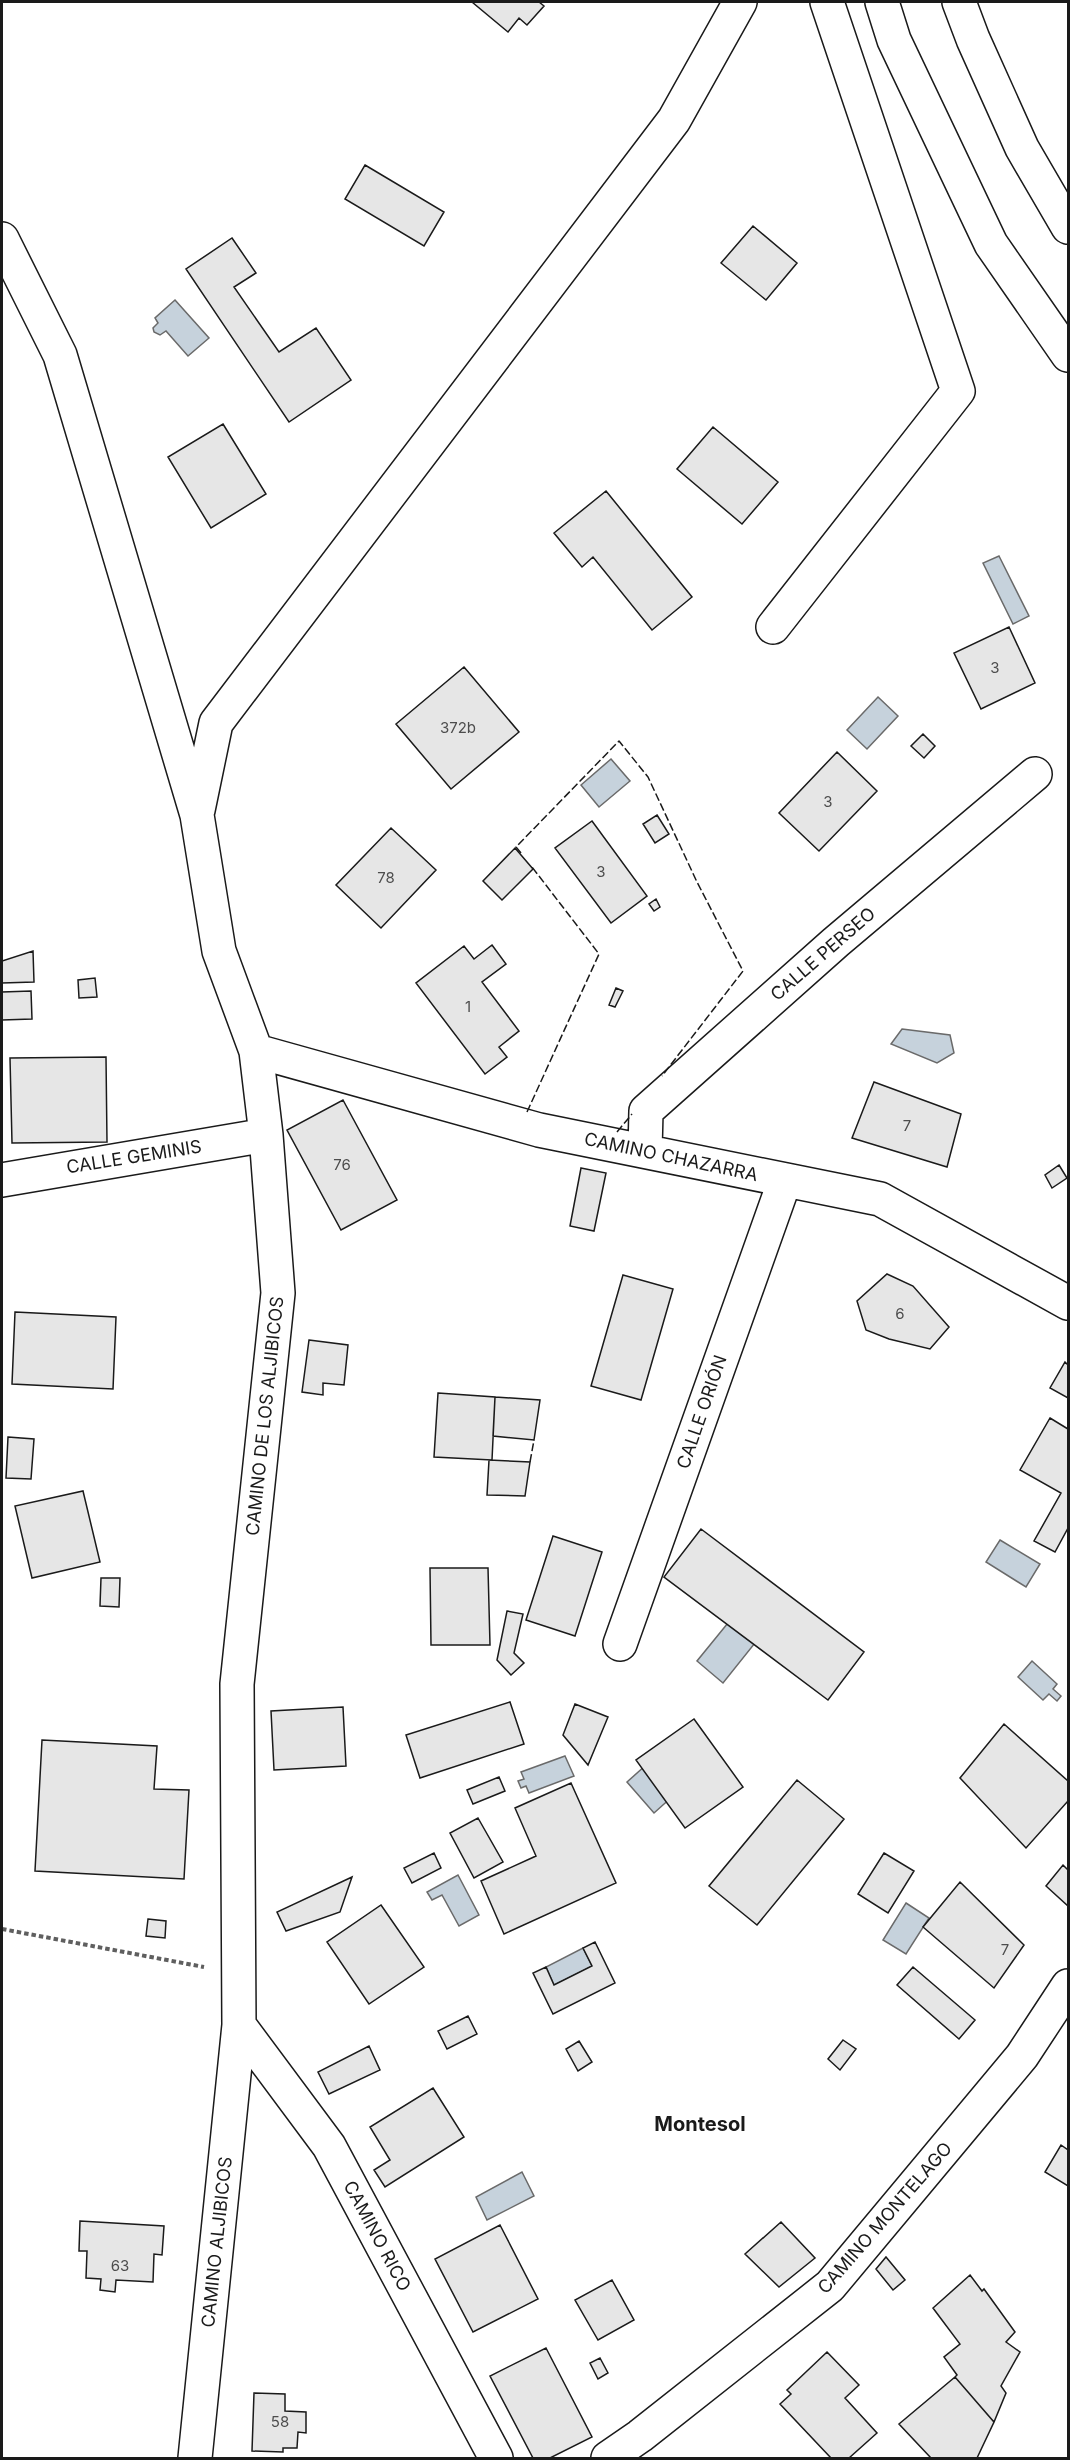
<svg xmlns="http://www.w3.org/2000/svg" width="1070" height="2460" viewBox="0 0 1070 2460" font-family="Inter,sans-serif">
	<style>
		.water { fill: #c6d2dc; stroke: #6a6a6a; stroke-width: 1.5 }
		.building { fill: #e6e6e6; stroke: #1a1a1a; stroke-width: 1.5 }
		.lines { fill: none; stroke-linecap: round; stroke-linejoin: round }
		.minor-casing { stroke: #1a1a1a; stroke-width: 36 }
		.major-casing { stroke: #1a1a1a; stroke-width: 36 }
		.path { stroke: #5f5f5f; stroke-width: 4; stroke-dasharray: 4.5 3; stroke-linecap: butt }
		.minor { stroke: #fff; stroke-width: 33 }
		.major { stroke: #fff; stroke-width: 33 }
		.fence { stroke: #1a1a1a; stroke-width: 1.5; stroke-dasharray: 8 3; stroke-linecap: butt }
		.labels { text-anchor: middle; stroke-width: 4.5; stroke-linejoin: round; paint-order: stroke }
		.number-label { font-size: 15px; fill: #4d4d4d }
		.street-label { font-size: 18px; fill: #1a1a1a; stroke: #fff }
		.neighbourhood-label { font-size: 20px; font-weight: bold; fill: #1a1a1a; stroke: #fff }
	</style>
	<rect width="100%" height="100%" fill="#fff"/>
	<path class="water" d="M175 300 209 338 188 356 166 331 160 335 154 332 153 328 158 323 155 318Z
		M999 556 1029 616 1013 624 983 563Z
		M878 697 898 716 867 749 847 730Z
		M611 759 630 781 599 807 581 785Z
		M902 1029 950 1035 954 1053 937 1063 891 1044Z
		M1000 1540 1040 1564 1026 1587 986 1562Z
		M732 1618 759 1638 723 1683 697 1661Z
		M1032 1661 1057 1684 1053 1689 1061 1696 1057 1701 1049 1694 1043 1700 1018 1677Z
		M565 1756 574 1776 529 1793 526 1786 521 1788 518 1781 524 1779 521 1772Z
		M646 1765 673 1796 654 1813 627 1782Z
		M458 1875 479 1915 459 1926 442 1895 432 1900 427 1892Z
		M906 1903 929 1918 906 1954 883 1940Z
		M583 1948 592 1966 554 1985 546 1967Z
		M522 2172 534 2196 487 2220 476 2197Z"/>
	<path class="building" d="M472 2H539L544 6 527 25 519 18 508 32Z
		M365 165 444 212 424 246 345 199Z
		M753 226 797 263 766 300 721 263Z
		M232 238 256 273 234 287 279 352 316 328 351 380 289 422 186 269Z
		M223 424 266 494 211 528 168 457Z
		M713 427 778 482 742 524 677 469Z
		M606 491 692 597 652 630 593 557 582 567 554 533Z
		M1009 627 1035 683 981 709 954 653Z
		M464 667 519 732 451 789 396 724Z
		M923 734 935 746 924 758 911 746Z
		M837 752 877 791 819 851 779 813Z
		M657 815 669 834 655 843 643 824Z
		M592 821 647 896 611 923 555 848Z
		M391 828 436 870 381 928 336 885Z
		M515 848 533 869 502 900 483 881Z
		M656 899 660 907 654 911 649 904Z
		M492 945 506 964 482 982 519 1031 499 1047 507 1057 485 1074 416 983 464 946 474 959Z
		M33 951 34 982 2 983V961Z
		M95 978 97 997 79 998 78 980Z
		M616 988 623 991 615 1007 609 1005Z
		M31 991 32 1019 2 1020V992Z
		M106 1057 107 1142 12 1143 10 1058Z
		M874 1082 961 1114 947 1167 852 1138Z
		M343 1100 397 1200 341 1230 287 1130Z
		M1059 1165 1067 1178 1052 1188 1045 1175Z
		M581 1168 606 1173 594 1231 570 1226Z
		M887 1274 913 1286 949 1327 930 1349 889 1339 866 1330 857 1301Z
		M623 1275 673 1289 641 1400 591 1386Z
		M15 1312 116 1317 113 1389 12 1384Z
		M309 1340 348 1345 344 1385 323 1383V1395L302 1392Z
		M1065 1362 1068 1365V1398L1050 1388Z
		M438 1393 495 1397 492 1460 434 1457Z
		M495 1397 540 1400 534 1440 493 1436Z
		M1050 1418 1068 1429V1528L1055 1552 1034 1541 1061 1493 1020 1470Z
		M8 1437 34 1439 31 1479 6 1478Z
		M489 1460 530 1462 525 1496 487 1495Z
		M83 1491 100 1562 32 1578 15 1506Z
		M701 1529 864 1652 828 1700 664 1577Z
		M553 1536 602 1552 575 1636 526 1620Z
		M430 1568H488L490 1645H431Z
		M101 1578H120L119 1607 100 1606Z
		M507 1611 523 1614 514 1653 524 1663 511 1675 497 1660Z
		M510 1702 524 1744 420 1778 406 1735Z
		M575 1704 608 1717 588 1765 563 1735Z
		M343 1707 346 1766 274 1770 271 1711Z
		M694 1719 743 1787 685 1828 636 1760Z
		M1004 1724 1068 1781V1801L1026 1848 960 1778Z
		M42 1740 157 1746 154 1789 189 1790 184 1879 35 1871Z
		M499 1777 505 1791 473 1804 467 1790Z
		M797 1780 844 1819 757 1925 709 1886Z
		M571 1783 616 1883 504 1934 481 1881 536 1856 515 1808Z
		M478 1818 503 1862 474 1878 450 1833Z
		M434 1853 441 1868 412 1883 404 1868Z
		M884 1853 914 1871 888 1913 858 1894Z
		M1063 1865 1068 1870V1906L1046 1886Z
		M352 1877 340 1912 286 1931 277 1912Z
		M960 1882 1024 1945 994 1988 923 1927Z
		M381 1905 424 1967 369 2004 327 1942Z
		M148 1919 166 1921 165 1938 146 1936Z
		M595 1942 615 1983 553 2014 533 1973 546 1967 554 1985 592 1966 583 1948Z
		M913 1967 975 2020 959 2039 897 1985Z
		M468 2016 477 2034 447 2049 438 2031Z
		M843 2040 856 2049 840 2070 828 2059Z
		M579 2041 592 2062 578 2071 566 2049Z
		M369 2046 380 2070 329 2094 318 2072Z
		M433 2088 464 2137 385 2187 374 2170 390 2160 370 2127Z
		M1061 2145 1068 2150V2186L1045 2172Z
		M80 2221 164 2226 162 2255 154 2254 153 2282 116 2280 115 2292 100 2290 101 2279 86 2278 87 2251H79Z
		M781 2222 815 2258 779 2287 745 2254Z
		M500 2225 538 2299 473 2332 435 2259Z
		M886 2257 905 2280 893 2290 876 2269Z
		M970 2275 982 2291 984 2289 1015 2332 1006 2342 1020 2352 1001 2386 1006 2393 994 2422 955 2377 957 2375 944 2357 960 2344 933 2308Z
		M612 2280 634 2320 598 2340 575 2300Z
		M546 2348 592 2437 550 2458H533L490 2376Z
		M827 2352 859 2385 845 2398 877 2433 849 2458H831L780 2404 791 2394 787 2390Z
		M600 2358 608 2373 598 2379 590 2363Z
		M955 2377 994 2422 977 2458H931L899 2424Z
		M254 2393 285 2394V2411L306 2412V2433L298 2432 297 2448H283V2452L252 2451Z"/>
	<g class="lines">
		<g class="minor-casing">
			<path id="minor" d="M2 239 60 355 197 815 219 951 256 1051 266 1135 278 1293 237 1684 239 2025 195 2458
				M773 627 958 391 827 2
				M198 810 216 723 674 120 740 2
				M256 1051 539 1130 880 1199 1068 1303
				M645 1151 646 1111 836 942 1035 774
				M2 1180 266 1135
				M620 1644 785 1180
				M239 2025 329 2146 496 2458
				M608 2458 640 2436 830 2286 1022 2056 1068 1986"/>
		</g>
		<g class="major-casing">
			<path id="major" d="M882 2 894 40 991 244 1068 355
				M959 2 973 39 1022 148 1068 227"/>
		</g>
		<path class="path" d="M2 1929 204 1967"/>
		<use href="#minor" class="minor"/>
		<use href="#major" class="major"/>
		<path class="fence" d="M521 853 516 847 619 741 648 777 697 882 743 971 662 1076
			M527 1112 599 954 532 867
			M617 1132 632 1114
			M530 1462 534 1440"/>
	</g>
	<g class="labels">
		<g class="number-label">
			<text x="995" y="673">3</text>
			<text x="458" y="733">372b</text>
			<text x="828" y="807">3</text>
			<text x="601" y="877">3</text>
			<text x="386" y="883">78</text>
			<text x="468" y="1012">1</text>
			<text x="907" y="1131">7</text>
			<text x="342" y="1170">76</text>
			<text x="900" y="1319">6</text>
			<text x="1005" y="1955">7</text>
			<text x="120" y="2271">63</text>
			<text x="280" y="2427">58</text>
		</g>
		<g class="street-label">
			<text transform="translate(823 954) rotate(-41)" y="6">CALLE PERSEO</text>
			<text transform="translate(134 1157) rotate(-9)" y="6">CALLE GEMINIS</text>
			<text transform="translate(671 1157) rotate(12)" y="6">CAMINO CHAZARRA</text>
			<text transform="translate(702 1412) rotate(-71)" y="6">CALLE ORIÓN</text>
			<text transform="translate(265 1416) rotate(-84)" y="6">CAMINO DE LOS ALJIBICOS</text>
			<text transform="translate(885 2218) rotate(-49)" y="6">CAMINO MONTELAGO</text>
			<text transform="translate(377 2236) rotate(62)" y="6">CAMINO RICO</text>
			<text transform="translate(217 2242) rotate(-84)" y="6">CAMINO ALJIBICOS</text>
		</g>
		<g class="neighbourhood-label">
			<text x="700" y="2131">Montesol</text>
		</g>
	</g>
	<rect width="1070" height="2460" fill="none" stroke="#1a1a1a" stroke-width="6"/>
</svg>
